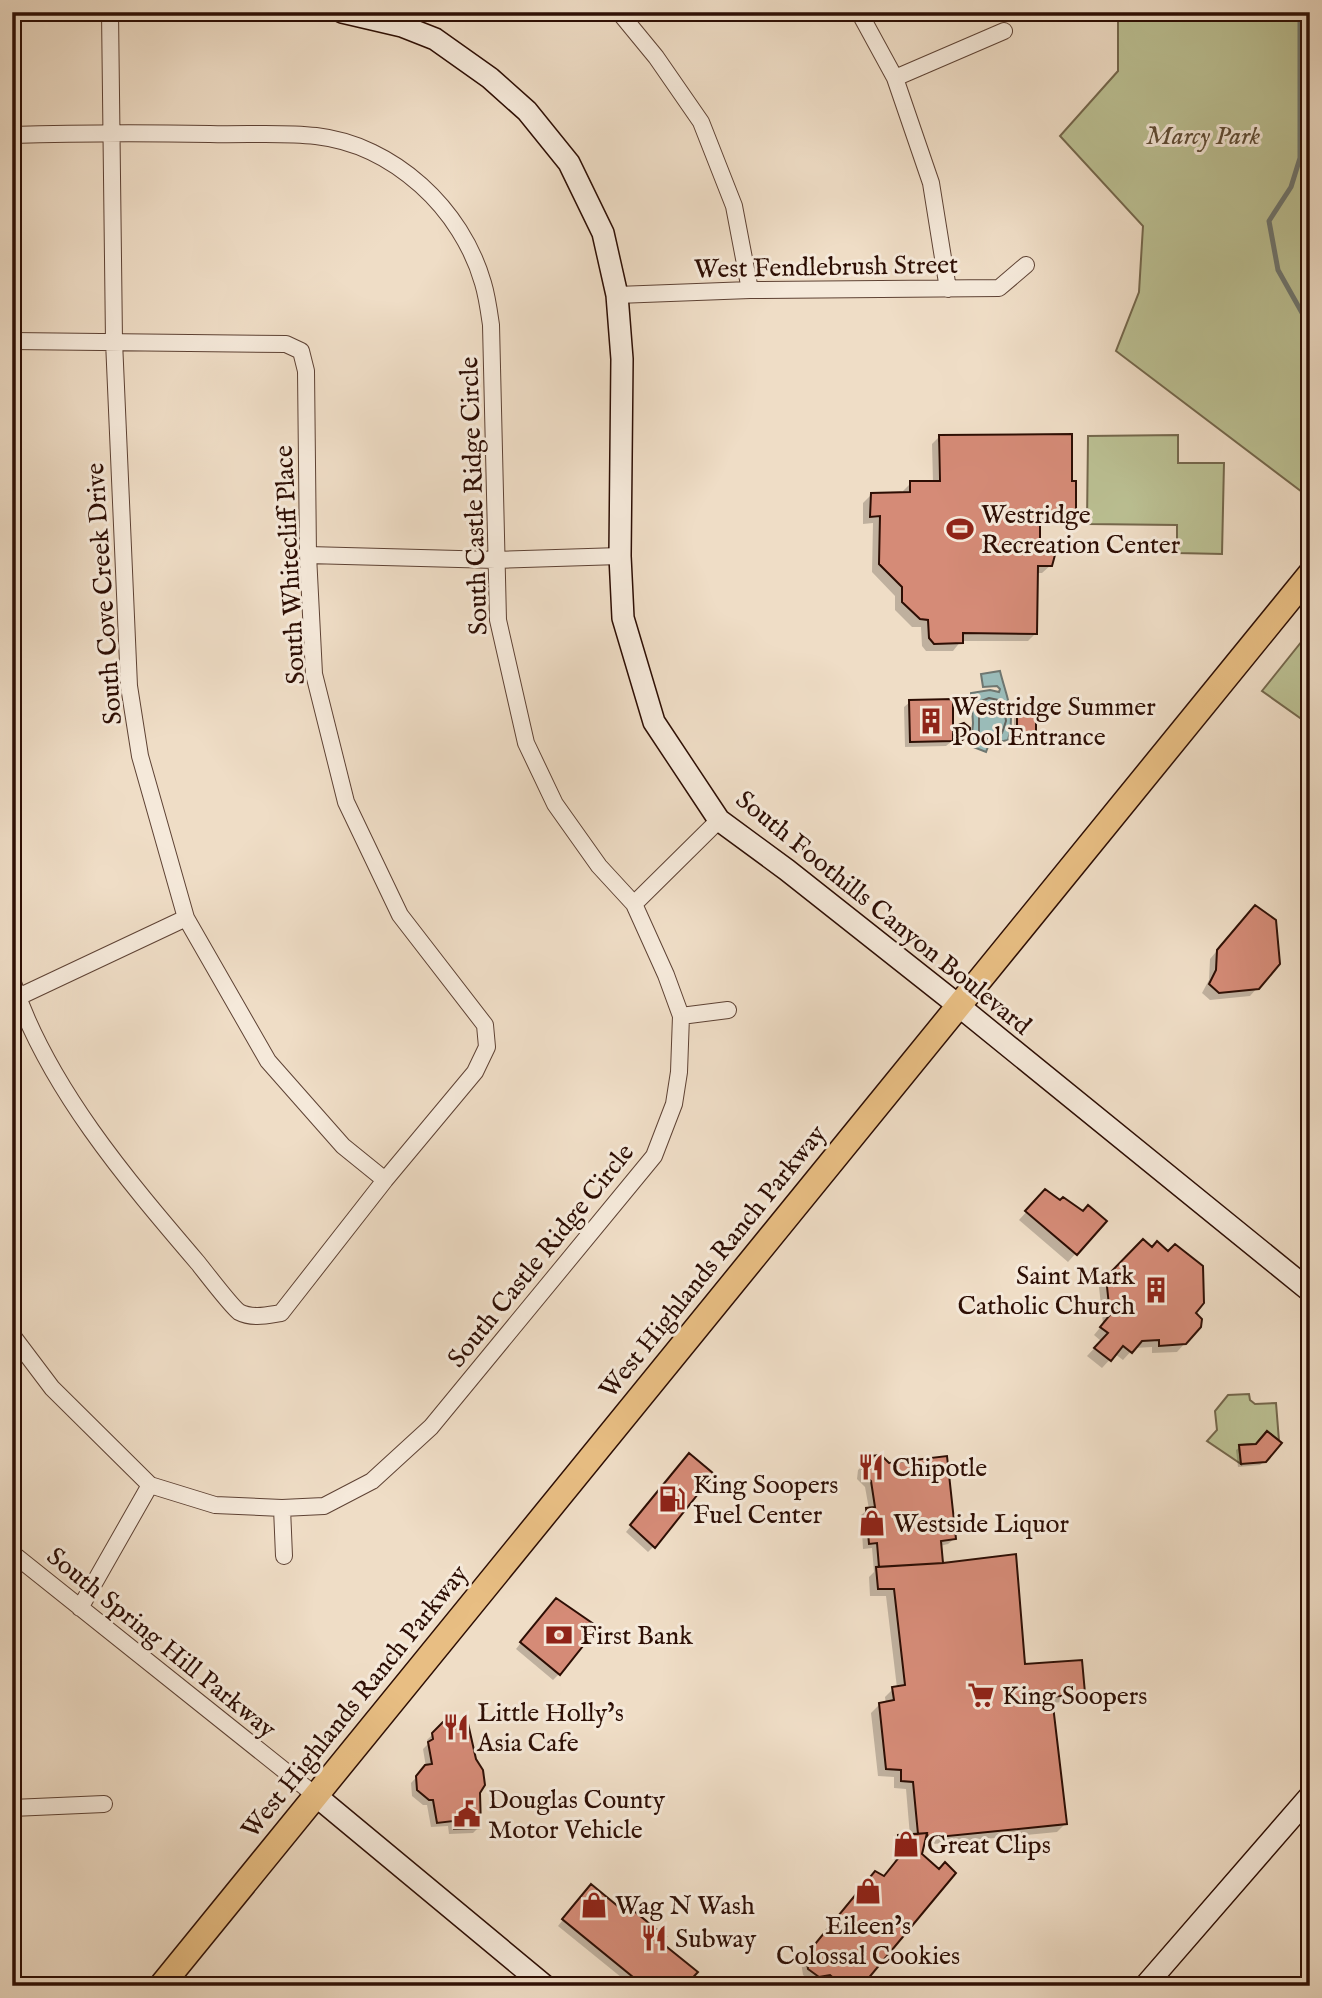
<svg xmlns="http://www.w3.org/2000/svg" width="1322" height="1998" viewBox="0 0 1322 1998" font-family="'IM FELL English',serif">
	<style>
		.green { fill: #bbc093; stroke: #74674c; stroke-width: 2 }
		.water { fill: #9abbb8; stroke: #6e7670; stroke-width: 2 }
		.shadow { fill: #0003; fill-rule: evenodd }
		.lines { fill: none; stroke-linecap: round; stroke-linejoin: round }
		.shore { stroke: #64645e; stroke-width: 2 }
		.stream { stroke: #6e7670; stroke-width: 5 }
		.building { fill: #d58b77; stroke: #2d0e04; stroke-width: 2 }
		.street-casing { stroke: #5e4234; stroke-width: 18 }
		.secondary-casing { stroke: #2d0e04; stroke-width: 24 }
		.primary-casing { stroke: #2d0e04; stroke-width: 27 }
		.street { stroke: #f5e9da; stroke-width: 16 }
		.secondary { stroke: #f5e9da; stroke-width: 21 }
		.primary { stroke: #e8be83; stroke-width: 24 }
		.labels { text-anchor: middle; stroke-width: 6; stroke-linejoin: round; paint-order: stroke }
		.park-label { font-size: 26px; font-style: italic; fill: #5f4c36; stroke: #f5e9da }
		.street-label { font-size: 26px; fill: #2d0e04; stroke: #f5e9da }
		.poi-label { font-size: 26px; fill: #2d0e04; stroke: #f5e9da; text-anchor: start }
	</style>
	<rect width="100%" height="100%" fill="#efddc6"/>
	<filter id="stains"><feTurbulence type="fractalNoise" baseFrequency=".00286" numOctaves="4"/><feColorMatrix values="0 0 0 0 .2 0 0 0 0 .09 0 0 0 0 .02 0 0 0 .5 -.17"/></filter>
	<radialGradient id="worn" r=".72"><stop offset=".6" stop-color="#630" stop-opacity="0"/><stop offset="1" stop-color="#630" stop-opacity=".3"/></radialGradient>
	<path class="green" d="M1118 12H1310V498L1116 351 1139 292 1143 226 1060 136 1118 71Z
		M1178 435V463H1224L1222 554 1177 553V525L1087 524 1088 436Z
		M1310 631V725L1262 691Z
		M1249 1394 1250 1400 1255 1404 1276 1403 1279 1441 1267 1431 1256 1444 1239 1445 1241 1464 1207 1441 1217 1430 1215 1411 1228 1395Z"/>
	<path class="water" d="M1000 671C1006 696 1016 713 1008 740L989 744 986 752 971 746 973 723 971 693 990 690 999 692 1000 689 997 686 983 687 981 674Z"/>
	<path class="shadow" d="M940 436 1070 482 1075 512 1067 520 1038 521V543L1051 565 1042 573H1036V633L1028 641H961L953 651H926L922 646 921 627H912L895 610V596L872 572 873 523 863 524V503L871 495 903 494V491L911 483 933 482 932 444ZM938 442H941L942 489H939Z
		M910 702 952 741 946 746 905 747 904 707Z
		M1018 708 1034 734 1031 737H1014V712Z
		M1247 915 1258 987 1250 996 1210 1000 1202 993 1209 980 1210 959Z
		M1038 1199 1083 1213 1105 1221 1068 1262 1019 1220Z
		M1143 1241 1193 1314 1185 1343 1177 1352 1152 1353V1347L1134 1348 1123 1360 1115 1354 1102 1368 1087 1356 1101 1341 1094 1335 1103 1324 1099 1287Z
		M1240 1447 1265 1461 1260 1465 1238 1467 1236 1450Z
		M871 1458 954 1539 948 1544 940 1546 941 1565 1023 1666 1083 1693 1075 1701 1051 1703 1065 1824 1057 1832 923 1845 920 1855 860 1986H831L824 1980 813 1982 803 1975 801 1962 869 1879 883 1878 895 1864 893 1842 899 1837 910 1836 906 1789 894 1788V1777L878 1776 871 1713 879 1705 886 1704 885 1697 893 1689 897 1688 886 1596H870L869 1577 874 1572 872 1548 863 1549 861 1515 869 1509 865 1487 857 1479 858 1470Z
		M683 1461 654 1546 648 1552 626 1532Z
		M550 1606 559 1674 553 1680 516 1649Z
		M444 1723 478 1792 479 1827 473 1833 449 1834 448 1826 431 1827 427 1805H423L412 1796 411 1783 426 1767 423 1749 428 1744 427 1740Z
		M585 1892 660 1943 683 1986H632L558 1926Z"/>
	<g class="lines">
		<path class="shore" d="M989 698 1003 701 1006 721 1002 733 981 740 979 737V702Z"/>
		<path class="stream" d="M1300 12V158L1291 187 1269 221 1278 270 1310 327"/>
	</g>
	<path class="building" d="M1072 434V481H1076V513L1040 514V542H1053L1055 555 1052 566H1038L1037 634 963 633V643L934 644 929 638 928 620 920 619 902 602V587L879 564 880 516 870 517 871 493 910 492V481H940L939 435Z
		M953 699V741L910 742 909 700Z
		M1017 707H1036V735L1017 734Z
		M964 723 970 728V736L962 740 955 736 956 726Z
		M1255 905 1276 920 1280 964 1259 989 1219 993 1209 984 1216 970 1217 950Z
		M1045 1189 1060 1200 1063 1197 1083 1211 1088 1205 1107 1221 1077 1255 1025 1211Z
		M1143 1239 1152 1247 1157 1241 1168 1251 1175 1244 1203 1266 1204 1303 1196 1313 1202 1319 1201 1327 1186 1344 1159 1346V1340L1142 1341 1132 1353 1123 1346 1111 1361 1094 1348 1108 1333 1100 1327 1110 1315 1106 1277Z
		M1267 1431 1282 1443 1266 1462 1241 1464 1239 1445 1256 1444Z
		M689 1453 714 1474 655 1548 630 1525Z
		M881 1455 889 1463 947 1456 956 1539 941 1541 943 1563 879 1567 877 1543 869 1544 866 1508 875 1507 871 1481 862 1473 863 1463 870 1456Z
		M1016 1554 1025 1664 1082 1660 1085 1693 1052 1697 1067 1824 928 1838 927 1833 918 1834 913 1782 901 1781V1770L886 1769 879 1703 894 1700 892 1687 905 1685 894 1589H878L876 1567 943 1563Z
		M556 1598 598 1627 560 1675 520 1642Z
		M467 1719 476 1759 483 1770 485 1785 480 1793 481 1828 454 1829 453 1821 437 1823 433 1800H429L417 1790 416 1776 425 1765 432 1764 428 1742 433 1739 432 1733 443 1722Z
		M927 1833 922 1854 939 1869 945 1862 956 1873 862 1986H843L830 1975 819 1977 808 1969 806 1955 875 1871 884 1876 900 1856 898 1835Z
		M591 1884 625 1912 629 1907 666 1937 662 1943 698 1972 685 1986H644L562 1919Z"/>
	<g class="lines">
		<g class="street-casing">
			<path id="street" d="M110 12 114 341 129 686 140 756 186 918 268 1061 343 1146 385 1180
				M619 12 656 57 701 122 734 206 750 290
				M859 12 895 78 931 183 948 289
				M895 78 1004 31
				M12 135C78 133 144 133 210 134 245 135 282 132 316 136 394 145 462 209 483 283 487 296 489 311 491 325L498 620 526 743 555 804 599 866 634 904 666 975 681 1016 679 1072 674 1104 654 1156 431 1427 372 1481 324 1506 282 1508 215 1505 150 1485 52 1388 12 1335
				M617 295 750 290 999 288 1026 265
				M12 341 286 344 301 351 306 371 308 555 314 674 346 802 400 915 485 1025 487 1047 475 1072 385 1180 281 1313C268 1315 252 1319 239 1312 231 1306 206 1273 198 1263 127 1180 46 1085 12 980
				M308 555 496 560 620 556
				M634 904 719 820
				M12 1000 186 918
				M681 1016 728 1010
				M282 1508 284 1556
				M12 1553 315 1795
				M80 1608 150 1485
				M12 1808 104 1804"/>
		</g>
		<g class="secondary-casing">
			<path id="secondary" d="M342 12 402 26 435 39 490 78 527 111 569 163 603 233 617 295 622 359 620 556 623 618 654 722 719 820 787 870 959 1006 1310 1291
				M315 1795 545 1986
				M1145 1986 1310 1796"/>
		</g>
		<g class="primary-casing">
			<path id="primary" d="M161 1986 1310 574"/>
		</g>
		<use href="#street" class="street"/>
		<use href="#secondary" class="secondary"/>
		<use href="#primary" class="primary"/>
	</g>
	<defs>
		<g id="stadium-bare" transform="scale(2.1)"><path d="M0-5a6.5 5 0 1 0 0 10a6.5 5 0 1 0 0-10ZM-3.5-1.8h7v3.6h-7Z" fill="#8f2418" stroke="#f5e9da" stroke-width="2.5" paint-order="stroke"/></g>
		<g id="building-bare" transform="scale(2.1)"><path d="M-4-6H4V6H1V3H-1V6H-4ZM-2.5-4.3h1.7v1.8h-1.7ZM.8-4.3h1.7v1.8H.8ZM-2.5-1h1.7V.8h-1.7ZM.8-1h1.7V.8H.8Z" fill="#8f2418" stroke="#f5e9da" stroke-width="2.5" paint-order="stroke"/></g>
		<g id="restaurant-bare" transform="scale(2.1)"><path d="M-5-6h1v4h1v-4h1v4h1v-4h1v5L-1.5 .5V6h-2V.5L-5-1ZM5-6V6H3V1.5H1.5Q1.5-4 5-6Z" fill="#8f2418" stroke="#f5e9da" stroke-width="2.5" paint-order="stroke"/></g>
		<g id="fuel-bare" transform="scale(2.1)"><path d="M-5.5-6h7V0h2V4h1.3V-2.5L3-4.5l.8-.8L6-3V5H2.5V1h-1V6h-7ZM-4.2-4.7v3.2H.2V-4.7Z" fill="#8f2418" stroke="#f5e9da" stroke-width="2.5" paint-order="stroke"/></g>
		<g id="shop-bare" transform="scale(2.1)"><path d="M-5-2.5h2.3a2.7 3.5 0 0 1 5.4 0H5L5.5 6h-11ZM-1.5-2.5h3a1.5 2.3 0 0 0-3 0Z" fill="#8f2418" stroke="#f5e9da" stroke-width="2.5" paint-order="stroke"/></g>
		<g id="bank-bare" transform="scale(2.1)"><path d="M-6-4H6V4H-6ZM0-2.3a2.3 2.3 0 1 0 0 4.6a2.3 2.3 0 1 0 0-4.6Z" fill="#8f2418" stroke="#f5e9da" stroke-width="2.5" paint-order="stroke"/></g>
		<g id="supermarket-bare" transform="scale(2.1)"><path d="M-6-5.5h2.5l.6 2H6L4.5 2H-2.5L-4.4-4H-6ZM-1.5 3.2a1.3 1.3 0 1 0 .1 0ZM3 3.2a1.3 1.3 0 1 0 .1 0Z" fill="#8f2418" stroke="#f5e9da" stroke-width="2.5" paint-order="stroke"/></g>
		<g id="civic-bare" transform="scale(2.1)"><path d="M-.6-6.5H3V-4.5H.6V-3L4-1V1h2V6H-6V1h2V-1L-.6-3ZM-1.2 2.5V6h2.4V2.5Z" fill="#8f2418" stroke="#f5e9da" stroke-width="2.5" paint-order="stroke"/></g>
	</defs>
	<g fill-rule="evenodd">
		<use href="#stadium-bare" x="960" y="529"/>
		<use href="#building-bare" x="931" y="721"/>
		<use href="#building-bare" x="1156" y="1290"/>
		<use href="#restaurant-bare" x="871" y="1467"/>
		<use href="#fuel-bare" x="672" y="1499"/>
		<use href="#shop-bare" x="872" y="1523"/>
		<use href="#bank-bare" x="559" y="1635"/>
		<use href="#supermarket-bare" x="981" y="1695"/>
		<use href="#restaurant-bare" x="456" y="1727"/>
		<use href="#civic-bare" x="467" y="1814"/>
		<use href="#shop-bare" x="906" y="1844"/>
		<use href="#shop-bare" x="868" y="1891"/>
		<use href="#shop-bare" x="594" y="1905"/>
		<use href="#restaurant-bare" x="654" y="1938"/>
	</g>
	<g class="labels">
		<g class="park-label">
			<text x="1203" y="144">Marcy Park</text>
		</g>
		<g class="street-label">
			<text transform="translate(826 266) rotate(-1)" y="9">West Fendlebrush Street</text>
			<text transform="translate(473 496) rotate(-92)" y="9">South Castle Ridge Circle</text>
			<text transform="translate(289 565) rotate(-93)" y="9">South Whitecliff Place</text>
			<text transform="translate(103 594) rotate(-94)" y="9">South Cove Creek Drive</text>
			<text transform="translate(884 912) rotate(39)" y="9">South Foothills Canyon Boulevard</text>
			<text transform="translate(540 1255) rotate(-51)" y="9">South Castle Ridge Circle</text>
			<text transform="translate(712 1261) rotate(-51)" y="9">West Highlands Ranch Parkway</text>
			<text transform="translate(162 1642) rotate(39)" y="9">South Spring Hill Parkway</text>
			<text transform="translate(354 1701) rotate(-51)" y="9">West Highlands Ranch Parkway</text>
		</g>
		<g class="poi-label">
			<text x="981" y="523">Westridge<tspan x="981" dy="30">Recreation Center</tspan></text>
			<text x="952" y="715">Westridge Summer<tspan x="952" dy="30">Pool Entrance</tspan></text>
			<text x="1135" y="1284" text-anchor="end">Saint Mark<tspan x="1135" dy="30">Catholic Church</tspan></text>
			<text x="892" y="1476">Chipotle</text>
			<text x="693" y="1493">King Soopers<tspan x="693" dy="30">Fuel Center</tspan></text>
			<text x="893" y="1532">Westside Liquor</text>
			<text x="580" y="1644">First Bank</text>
			<text x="1002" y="1704">King Soopers</text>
			<text x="477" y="1721">Little Holly’s<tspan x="477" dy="30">Asia Cafe</tspan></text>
			<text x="488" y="1808">Douglas County<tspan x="488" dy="30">Motor Vehicle</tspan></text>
			<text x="927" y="1853">Great Clips</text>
			<text x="615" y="1914">Wag N Wash</text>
			<text x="868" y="1934" text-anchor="middle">Eileen’s<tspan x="868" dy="30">Colossal Cookies</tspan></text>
			<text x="675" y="1947">Subway</text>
		</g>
	</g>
	<rect width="1322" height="1998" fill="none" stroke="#efddc6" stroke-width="42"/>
	<rect x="14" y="14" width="1294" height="1970" fill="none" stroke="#2d0e04" stroke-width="3.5"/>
	<rect x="21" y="21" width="1280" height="1956" fill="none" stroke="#2d0e04" stroke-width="2"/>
	<rect width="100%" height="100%" filter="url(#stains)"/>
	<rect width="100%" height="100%" fill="url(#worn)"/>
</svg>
